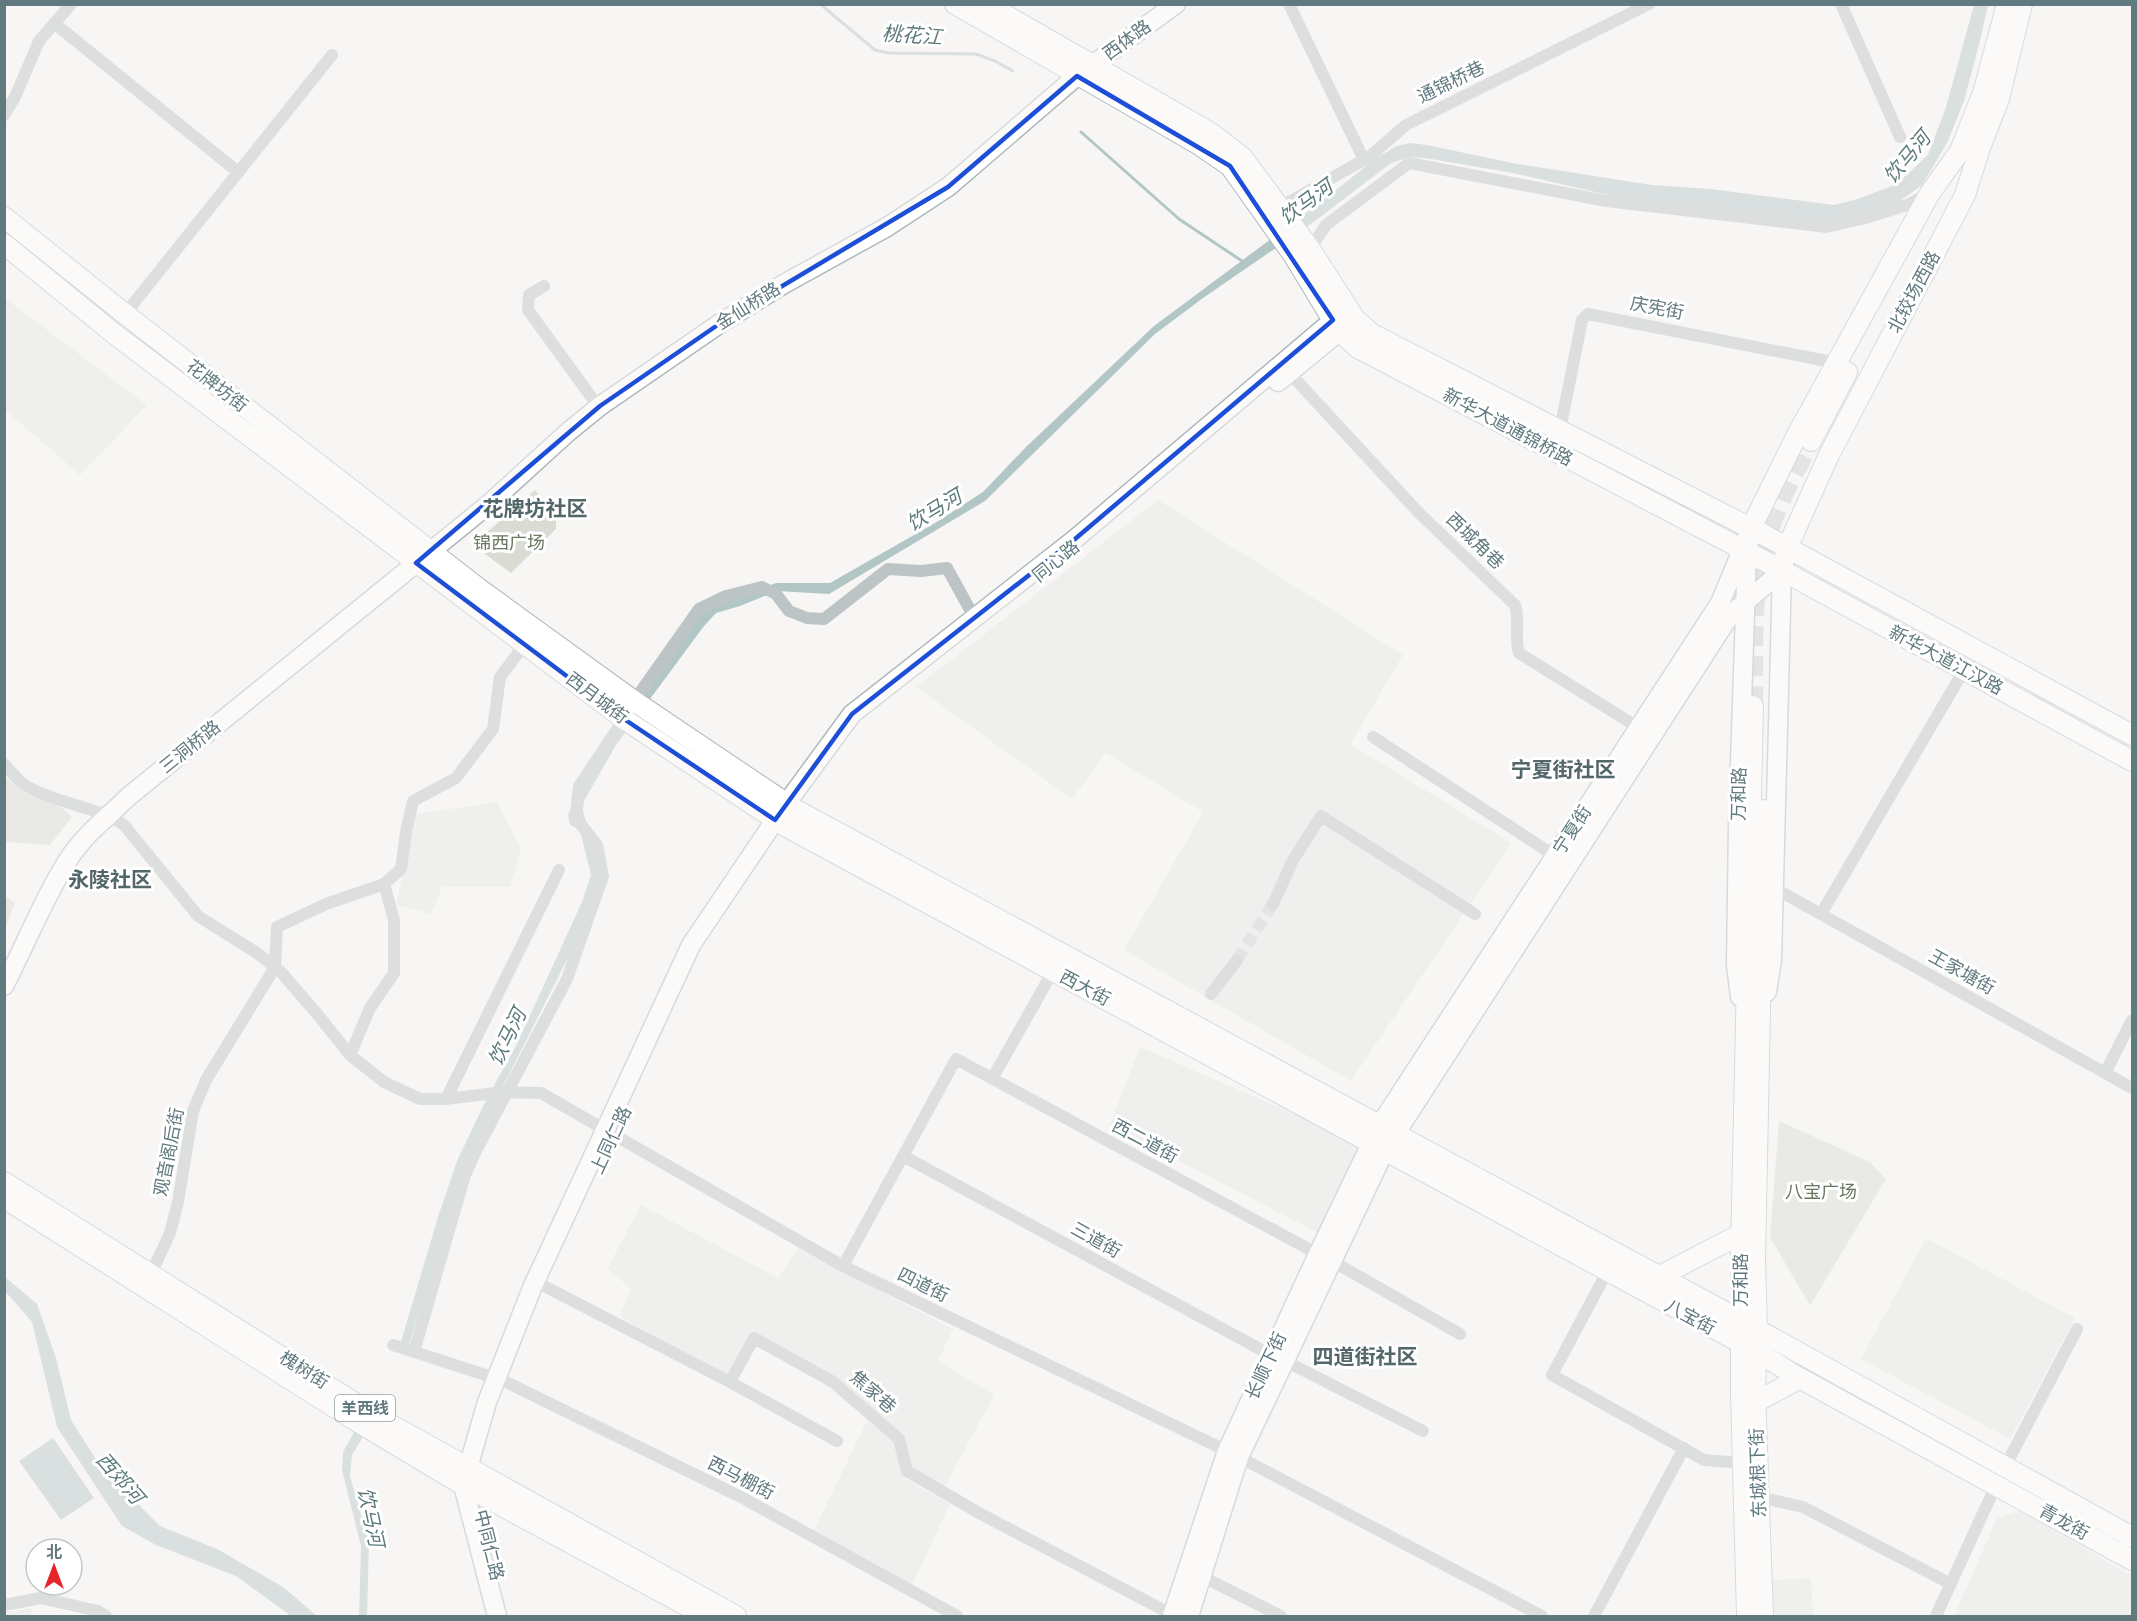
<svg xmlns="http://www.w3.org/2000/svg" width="2137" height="1621" viewBox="0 0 2137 1621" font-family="Raleway,'Noto Sans SC',sans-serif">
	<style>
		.built { fill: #e5e6e5 }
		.green { fill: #d8dcd3 }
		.water { fill: #b3c6c6 }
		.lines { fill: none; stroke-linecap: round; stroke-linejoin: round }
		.stream { stroke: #b3c6c6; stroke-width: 3 }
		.street-tunnel { stroke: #cad1d1; stroke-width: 12; stroke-dasharray: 12 6; stroke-linecap: butt }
		.primary-tunnel { stroke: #cad1d1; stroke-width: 20; stroke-dasharray: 20 10; stroke-linecap: butt }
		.secondary-casing { stroke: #afb9bb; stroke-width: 21 }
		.primary-casing { stroke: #b1b8ba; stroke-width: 22 }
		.street { stroke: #bdc4c6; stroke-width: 12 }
		.secondary { stroke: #fff; stroke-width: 18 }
		.primary { stroke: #fff; stroke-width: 20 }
		.marked { fill: none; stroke: #1d4ed8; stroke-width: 4.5; stroke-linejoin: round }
		.labels { text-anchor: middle; stroke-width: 6; stroke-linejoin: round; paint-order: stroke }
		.shield { fill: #fff; stroke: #90a2a5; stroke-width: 1.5 }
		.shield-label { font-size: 16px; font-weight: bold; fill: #617a7f }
		.street-label { font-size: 18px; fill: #617a7f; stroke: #fff }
		.park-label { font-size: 18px; fill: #6a7760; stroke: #fff }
		.water-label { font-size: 20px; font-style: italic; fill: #5c7a7a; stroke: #fff }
		.quarter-label { font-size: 21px; font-weight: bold; fill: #53666a; stroke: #fff }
	</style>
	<rect width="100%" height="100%" fill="#f7f6f4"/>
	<path class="built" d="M6 299 147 405 80 475 5 410 4 300Z
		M1158 500 1403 655 1350 744 1511 843 1351 1081 1124 950 1203 812 1106 753 1072 799 916 687Z
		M497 802 521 849 510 887H442L431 914 396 905 416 814Z
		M1140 1047 1363 1144 1318 1233 1110 1125Z
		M641 1205 778 1278 798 1248 953 1329 938 1361 994 1395 942 1492 907 1471 899 1439 833 1382 754 1338 730 1382 620 1316 631 1288 607 1269Z
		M1926 1238 2075 1318 2010 1439 1861 1359Z
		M867 1421 894 1440 905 1479 950 1504 912 1585 813 1532Z
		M2020 1511 2132 1576V1616H1954L1997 1518Z
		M1811 1578 1813 1616H1773L1771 1580Z
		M31 1608 32 1616H5V1612Z"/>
	<path class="green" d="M535 490 556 519V529L511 573 485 554V534Z
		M4 776 25 793 61 807 72 817 50 845 5 842Z
		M5 896 15 903 5 928Z
		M1779 1121 1870 1162 1886 1179 1810 1306 1770 1237Z"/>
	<path class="water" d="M1974 5H1988L1980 41 1964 101 1947 143 1922 185 1893 206 1822 225 1634 201 1513 173 1425 158 1410 157 1391 163 1315 221 1203 298 1155 334 985 501 829 594 777 591 740 606 716 613 704 626 616 745 584 801 583 811 601 878 585 924 486 1120 442 1239 408 1348 400 1345 438 1217 457 1161 486 1100 516 1046 582 902 591 875 579 827V791L687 632 707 609 776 583H830L935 523 983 492 1026 447 1154 326 1330 195 1376 158 1397 146 1410 143 1427 145 1517 164 1652 185 1710 189 1834 205 1858 199 1897 184 1928 155 1946 107Z
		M5 1277 37 1304 56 1358 71 1420 101 1467 160 1526 217 1549 283 1587 317 1616H291L236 1576 156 1545 122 1526 57 1427 32 1322 5 1291Z
		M358 1425 367 1430 352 1455 350 1476 369 1543 367 1616H359L361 1546 342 1470 343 1452Z
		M53 1438 94 1498 61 1520 19 1461Z"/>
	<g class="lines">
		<path class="stream" d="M820 4 875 50 889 53 976 54 995 61 1013 71
			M1081 132 1179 219 1245 263"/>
		<path class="street-tunnel" d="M1237 960 1273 904"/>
		<path class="primary-tunnel" d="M1753 706C1754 656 1750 598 1763 550 1773 511 1792 476 1811 441"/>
		<g class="secondary-casing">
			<path id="secondary" d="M1278 382 1351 322
				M4 986C26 944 44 897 70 857 86 833 108 817 128 797L489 504 568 432 600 406 722 322 782 285 887 227 948 187 1077 76 1176 4
				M1767 992 1772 960 1782 571
				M1740 997 1736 965 1738 823 1747 552
				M497 1616 463 1485 487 1402 532 1288 691 945 786 804 852 714 1075 539 1344 311
				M1172 1616 1227 1451 1318 1254 1380 1125 1720 603 1747 538
				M1189 1616 1239 1457 1385 1150 1730 615 1782 571"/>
		</g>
		<g class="primary-casing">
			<path id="primary" d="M955 4 1198 144 1230 166 1294 256 1340 332 1358 348 1759 558 2132 761
				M986 4 1211 133 1243 158 1310 249 1355 319 1372 334 1766 536 2132 735
				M4 217 125 314 478 588 634 701 796 810 1740 1320 2132 1537
				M4 244 117 336 624 719 785 826 1756 1351 1796 1376 2132 1560
				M1811 441 1847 372
				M1749 540 1751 528 1798 433 1930 193 1960 151 1983 93 2007 4
				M1784 560 1787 548 1829 455 1965 195 1980 148 1999 99 2022 4
				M4 1182 377 1417 736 1616
				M4 1198 353 1419 463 1485 706 1616
				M1658 1277 1741 1234
				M1756 1402 1800 1378
				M1747 1616 1741 1392V1250L1753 706
				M1763 1616 1755 1393 1757 1329 1755 1260 1764 810"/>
		</g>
		<path class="street" d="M1289 4 1364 160
			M1841 4 1900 137
			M54 23 238 172
			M4 115 15 97 39 41 71 4
			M1280 207 1369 157 1406 125 1649 4
			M1310 249 1326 225 1409 163 1606 201 1826 227 1862 219 1907 205 1928 194
			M544 286 529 295 528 310 592 398 600 406
			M125 314 332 55
			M1285 368 1419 513 1515 605C1520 620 1514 637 1519 653L1639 728
			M1560 430 1582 320 1588 314 1837 363
			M634 701 699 609 726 596 762 587 776 594 789 611 807 618 824 619 888 569 921 571 947 568 974 617
			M1373 737 1555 856
			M4 764C12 772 19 783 28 787 59 804 95 806 124 825L198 916 257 953 281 972 318 1015 350 1055 384 1082 420 1099H446L503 1092 541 1093 843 1266 1227 1451
			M575 821 579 786 624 719
			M1774 888 2132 1088
			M1273 904 1293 860 1321 816 1475 914
			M1821 914 1964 670
			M1211 994 1237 960
			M350 1055 370 1008 394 973V920L384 884 401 869 406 832 413 801 456 778 493 729 500 677 525 644
			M2105 1073 2132 1020
			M992 1079 1053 971
			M446 1099 559 870
			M903 1156 1271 1355
			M1332 1261 1460 1334
			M843 1266 956 1059 1318 1254
			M1607 1272 1552 1375 1704 1460 1743 1463
			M146 1279 157 1261 170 1233 178 1202 193 1111 206 1080 275 967 277 927 326 904 384 884
			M544 1286 730 1382 754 1338 833 1382 899 1439 907 1471 979 1513 1173 1615
			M393 1345 504 1381 741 1497 957 1616
			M414 1352 465 1175 476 1151 567 979 603 876 597 845 574 816
			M1285 1361 1423 1431
			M730 1382 837 1441
			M1239 1457 1542 1616
			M2005 1467 2077 1329
			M1759 1497 1803 1507 1951 1584
			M1201 1576 1281 1616
			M4 1605 41 1598 98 1611 106 1616
			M1594 1616 1684 1448
			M1936 1616 1996 1485"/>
		<use href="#secondary" class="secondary"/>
		<use href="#primary" class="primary"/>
	</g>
	<path d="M0 0H2137V1621H0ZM1077 76 1230 166 1333 320 1075 539 852 714 775 820 624 719 416 563 600 406 722 322 948 187Z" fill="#f7f6f4" fill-opacity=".55" fill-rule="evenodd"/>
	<path class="marked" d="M1077 76 1230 166 1333 320 1075 539 852 714 775 820 624 719 416 563 600 406 722 322 948 187Z"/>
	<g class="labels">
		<rect class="shield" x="335" y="1395" width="60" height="26" rx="4.5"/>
		<g class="shield-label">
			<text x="365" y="1414">羊西线</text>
		</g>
		<g class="street-label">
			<text transform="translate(1127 40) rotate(-36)" y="6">西体路</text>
			<text transform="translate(1451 82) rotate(-26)" y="6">通锦桥巷</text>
			<text transform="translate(1914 292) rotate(-62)" y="6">北较场西路</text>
			<text transform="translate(748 306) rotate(-32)" y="6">金仙桥路</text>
			<text transform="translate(1657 308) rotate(11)" y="6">庆宪街</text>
			<text transform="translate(217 386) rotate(38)" y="6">花牌坊街</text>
			<text transform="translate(1508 427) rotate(28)" y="6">新华大道通锦桥路</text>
			<text transform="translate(1475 541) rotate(44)" y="6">西城角巷</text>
			<text transform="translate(1056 561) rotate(-39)" y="6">同心路</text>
			<text transform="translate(1946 660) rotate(28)" y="6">新华大道江汉路</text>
			<text transform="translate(597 698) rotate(37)" y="6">西月城街</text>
			<text transform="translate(190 747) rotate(-39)" y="6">三洞桥路</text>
			<text transform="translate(1739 794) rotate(-89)" y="6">万和路</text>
			<text transform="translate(1572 830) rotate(-57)" y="6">宁夏街</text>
			<text transform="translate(1962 972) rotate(29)" y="6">王家塘街</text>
			<text transform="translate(1085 988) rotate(28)" y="6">西大街</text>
			<text transform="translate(611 1140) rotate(-65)" y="6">上同仁路</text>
			<text transform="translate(1145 1141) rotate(28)" y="6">西二道街</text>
			<text transform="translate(169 1152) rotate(-79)" y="6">观音阁后街</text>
			<text transform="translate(1096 1240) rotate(29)" y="6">三道街</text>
			<text transform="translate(1741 1280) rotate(-90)" y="6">万和路</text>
			<text transform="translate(923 1285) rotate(26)" y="6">四道街</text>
			<text transform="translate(1690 1317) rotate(28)" y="6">八宝街</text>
			<text transform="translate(1266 1366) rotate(-65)" y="6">长顺下街</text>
			<text transform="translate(304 1370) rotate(32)" y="6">槐树街</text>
			<text transform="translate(873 1392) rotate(41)" y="6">焦家巷</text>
			<text transform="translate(1758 1473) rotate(-92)" y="6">东城根下街</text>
			<text transform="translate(741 1478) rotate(27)" y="6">西马棚街</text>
			<text transform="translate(2064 1522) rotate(29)" y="6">青龙街</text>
			<text transform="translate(489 1545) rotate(76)" y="6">中同仁路</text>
		</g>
		<g class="park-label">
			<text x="509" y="549">锦西广场</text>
			<text x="1821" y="1198">八宝广场</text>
		</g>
		<g class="water-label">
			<text transform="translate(912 35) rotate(4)" y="7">桃花江</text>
			<text transform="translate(1907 157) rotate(-50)" y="7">饮马河</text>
			<text transform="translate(1306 202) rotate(-36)" y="7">饮马河</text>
			<text transform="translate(934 510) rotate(-31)" y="7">饮马河</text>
			<text transform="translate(507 1037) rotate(-64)" y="7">饮马河</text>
			<text transform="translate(120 1478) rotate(49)" y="7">西郊河</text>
			<text transform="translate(371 1517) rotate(78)" y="7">饮马河</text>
		</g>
		<g class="quarter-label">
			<text x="535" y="516">花牌坊社区</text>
			<text x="1563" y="777">宁夏街社区</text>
			<text x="110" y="887">永陵社区</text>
			<text x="1365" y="1364">四道街社区</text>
		</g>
	</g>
	<rect width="2137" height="1621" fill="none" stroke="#617a7f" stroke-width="12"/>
	<g transform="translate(54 1567)"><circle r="28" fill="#ffffff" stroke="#c0cacc" stroke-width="1.5"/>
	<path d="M0-4.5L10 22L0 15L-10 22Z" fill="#e6252a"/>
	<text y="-9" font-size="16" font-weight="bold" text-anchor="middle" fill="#617a7f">北</text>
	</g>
</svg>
